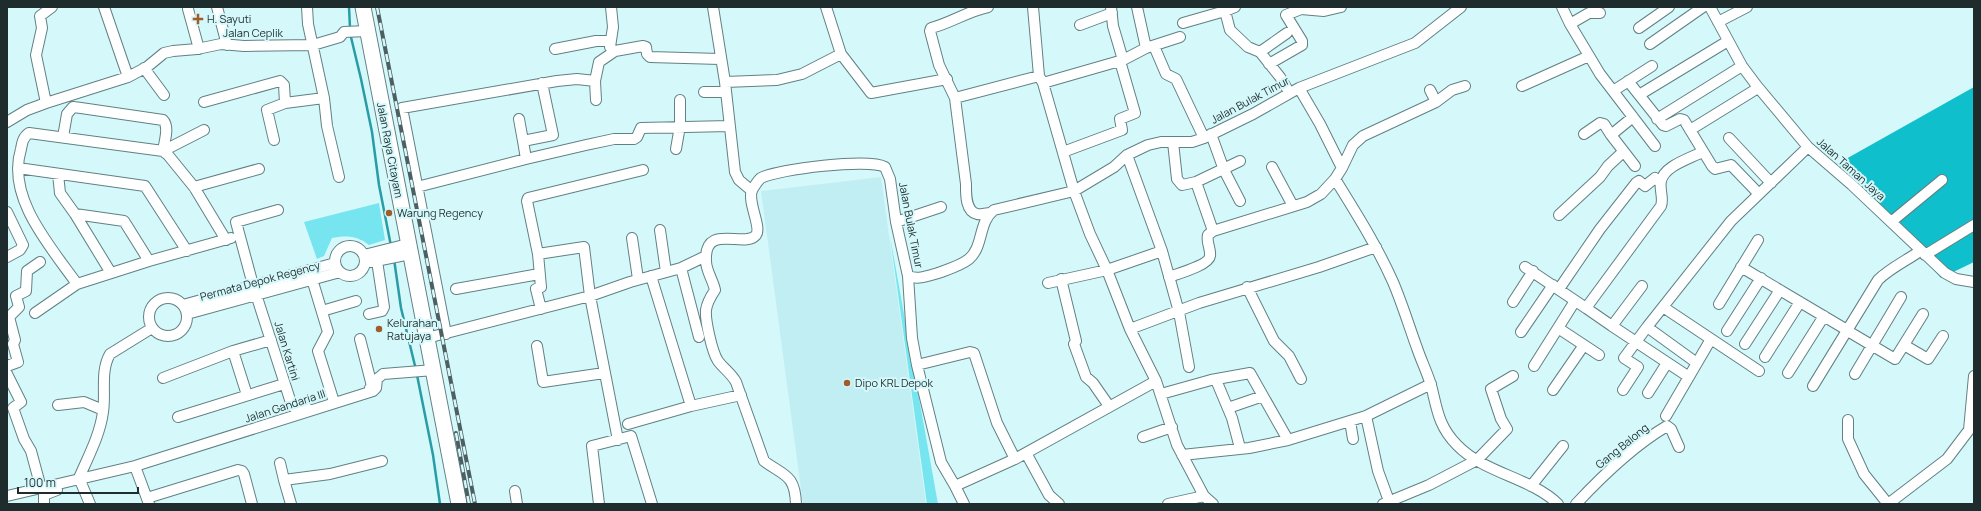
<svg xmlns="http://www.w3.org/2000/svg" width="1981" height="511" viewBox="0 0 1981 511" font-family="Manrope,sans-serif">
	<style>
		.built { fill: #c1eef2 }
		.green { fill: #76e5ef }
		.forest { fill: #0fc0cc }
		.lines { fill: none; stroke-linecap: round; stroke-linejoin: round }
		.stream { stroke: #299da5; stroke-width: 2.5 }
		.street-casing { stroke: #618183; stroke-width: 12 }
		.primary-casing { stroke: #618183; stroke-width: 17 }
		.street { stroke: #fff; stroke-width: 10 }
		.primary { stroke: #fff; stroke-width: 15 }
		.rail-casing { stroke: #4d5f61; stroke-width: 4 }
		.rail { stroke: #d5f8fb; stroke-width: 2.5; stroke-dasharray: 8; stroke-linecap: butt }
		.poi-dot { fill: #a05c2d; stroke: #d5f8fb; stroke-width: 1.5 }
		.labels { text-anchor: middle; stroke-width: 4; stroke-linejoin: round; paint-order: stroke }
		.poi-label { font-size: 11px; fill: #1f2c2d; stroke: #d5f8fb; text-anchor: start }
		.street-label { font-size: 11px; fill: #1f2c2d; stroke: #d5f8fb }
	</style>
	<rect width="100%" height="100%" fill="#d5f8fb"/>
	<path class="built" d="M881 177 926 504H803L761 191Z"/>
	<path class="green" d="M379 203 385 240 369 245C358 236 346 235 332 238L324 256 317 259 304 222Z
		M890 236 938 504H927Z"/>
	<path class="forest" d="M1974 87V262L1941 278 1837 164Z"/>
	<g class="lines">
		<path class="stream" d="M349 7 350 28
			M350 33 361 79 372 132 379 185 391 246
			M394 259 401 308 416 370
			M417 375 433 455 440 504"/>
		<g class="street-casing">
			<path id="street" d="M104 7 128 77
				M217 7 227 45
				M307 7 308 24 324 98 327 126 339 177
				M713 7 725 82 735 172 739 180 752 191
				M826 7 841 54 871 93 947 79
				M988 7C968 11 951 23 931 28L930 31 939 65 955 98 966 184C966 193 965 211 977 214 980 215 986 213 990 213
				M1033 7 1039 76 1043 83 1074 191 1090 234 1107 270 1130 329 1156 381 1177 445 1204 496 1213 504
				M1111 7 1113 26 1123 60
				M1137 7 1146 48
				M1235 7 1225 11 1230 30 1248 47 1260 52 1280 77 1289 92
				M1562 7 1570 24
				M1710 7 1742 66 1757 86 1808 147 1852 185 1945 273 1956 279 1974 282
				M188 9 199 49
				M1600 13H1589L1570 24 1600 74 1613 91 1652 66
				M1286 15 1301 9 1324 11 1341 7
				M1718 22 1747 7
				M1183 23 1225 11
				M1080 25 1112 13
				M1639 28 1669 7
				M1650 44 1703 7
				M1154 46 1166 74 1176 79 1204 138
				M610 47 613 27 611 7
				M555 49 596 41H611
				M1260 52 1287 33
				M1269 64 1302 45V41L1286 15
				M144 68 164 95
				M1628 81 1663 125 1666 126 1680 119 1684 120 1712 166 1715 169 1731 165 1759 194
				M725 82 777 80 802 74 841 54
				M1043 83 1123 60 1146 48 1180 37
				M1522 86 1589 56
				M1299 88 1320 124 1342 168 1335 179C1356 213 1377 246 1393 282 1402 303 1409 326 1417 348 1421 360 1427 372 1431 385 1437 408 1438 426 1457 445 1485 474 1530 477 1558 504
				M1430 90 1436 102
				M1613 91 1655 146
				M704 92H726
				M1639 95 1728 41
				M955 98 1039 76
				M596 100 595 81 599 62 615 51 643 46 646 47 647 54 650 57 720 59
				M204 102 280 81 284 85 285 103 324 98
				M46 103 36 55 42 28 40 16 52 7
				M1633 117 1611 135 1635 166
				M519 119 523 141 553 135 542 83
				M1657 119 1742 66
				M7 122 27 110 46 103 128 77 147 67 164 53 173 51 197 49 221 44 244 46 313 45 340 37 344 32 367 31
				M1690 130 1758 88
				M1211 134 1224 170 1240 201
				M1584 134 1600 123 1604 124 1611 135
				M63 137 67 114 73 107 81 108 163 120C170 127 164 142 163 151
				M1729 138 1771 183
				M274 140 267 110 285 103
				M1173 142 1177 179 1182 185 1196 182 1240 161
				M676 149 680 126V100
				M163 151 204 130
				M1063 152 1122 130 1120 119 1135 113 1120 61
				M1127 155 1162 251 1179 312 1189 367
				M526 159 586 145 614 139H634L637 137 641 128 729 126
				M1272 167 1293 206
				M18 168 145 186 187 251
				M1342 168 1353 145 1363 136 1436 102 1452 90 1465 86
				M58 174 60 193 75 214 124 221 149 261
				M1196 182 1213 231
				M194 187 259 169
				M417 187 526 159 523 141
				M278 210 236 222 253 285 292 406 296 409 307 408
				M7 212 23 245 20 250 7 257
				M75 214 111 273
				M1559 215 1600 177 1608 166 1623 152
				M896 222 941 207
				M1891 222 1942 180
				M660 230 666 272
				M632 238 638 279
				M335 261a15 15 0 1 1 30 0a15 15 0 1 1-30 0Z
				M538 254 527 201 528 198 643 170
				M364 255 408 244
				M1925 255 1974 225
				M371 262 410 254
				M1525 267 1586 308 1661 206C1664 198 1659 189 1661 181 1664 166 1689 159 1702 152
				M1741 267 1847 330
				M681 268 699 337
				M651 276 691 406
				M908 276 912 338 917 365 941 462 955 486 1015 459 1156 381
				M1169 277C1177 274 1209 265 1210 256 1211 248 1206 243 1208 235L1213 231 1307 202 1321 194 1335 179
				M312 279 328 332 318 351 333 399
				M1061 279 1076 341 1074 344 1086 377 1093 383 1109 406
				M1048 283 1107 270 1162 251
				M77 284C51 247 6 198 21 149 22 143 23 137 29 133L163 151 168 155 194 187 226 240
				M1247 287 1274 341 1289 356 1301 379
				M456 289 539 274
				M1559 289 1600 229 1636 183 1639 181 1645 186 1655 178 1660 182
				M149 317a19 19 0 1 1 38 0a19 19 0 1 1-38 0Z
				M1513 302 1533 271
				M1719 304 1758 240
				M183 305 335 263
				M1663 307 1759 371
				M1586 308 1612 326 1642 286
				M541 309 536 289 541 287 538 254 584 247 590 296 618 440
				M322 311 356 301
				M35 313 77 284 149 261 231 238
				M187 314 340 272
				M369 314 382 311 384 307 377 261
				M1612 326 1689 377
				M1647 327 1731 221 1808 147
				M1558 328 1599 355
				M1130 329 1199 303 1319 267 1376 247
				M1846 330 1895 359 1923 314
				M1727 331 1761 278
				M1521 332 1553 285
				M446 334 402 108 557 81 577 79 595 81
				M427 338 590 296 630 282 681 268 706 256
				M360 339 372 386 370 388
				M1745 344 1780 290
				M1904 345 1928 359 1943 336
				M537 346 543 382 604 373
				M1765 357 1800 302
				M917 365 970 352 974 353 997 423 1015 459
				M7 366 18 362 13 344 15 340 9 317 19 307 16 296 26 291 27 271 40 262
				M1534 366 1575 301
				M1788 373 1824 316
				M7 374 21 402 13 408 24 439 31 451 41 488
				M1855 374 1901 297
				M163 378 233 351
				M1216 380 1232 418 1240 448
				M1813 386 1878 280C1890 268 1906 261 1920 251
				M1553 390 1584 345
				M1623 390 1638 367 1624 358 1647 327 1694 361
				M1648 393 1667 363
				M1161 394 1211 380 1250 373 1288 440
				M247 395 233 351 271 340
				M58 405 84 402 103 410
				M1228 408 1263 396
				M1366 416 1378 471 1389 501
				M1666 416 1711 339
				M178 417 284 384
				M1848 420V439L1864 474 1888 504
				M1350 421 1353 439
				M628 424 691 406 741 395
				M1143 437 1172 427
				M1026 453 1049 495 1059 504
				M1182 455 1249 448 1288 440 1366 416 1431 384
				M280 463 284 480
				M136 469 149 504
				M79 478C88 457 100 435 103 412 106 393 100 371 110 354L152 328
				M79 478 90 504
				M955 486 964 504
				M1531 486 1563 446
				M515 491 517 504
				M7 496 135 466 373 391 376 388 377 379 383 374 434 370
				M147 498 238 470 242 471 244 474 252 504
				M44 504V495L57 490
				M291 504 284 480 330 474 382 461
				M599 504 592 446 631 436 652 504
				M796 504C795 474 784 476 764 461L736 382C731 373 724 369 718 361 712 352 705 320 706 310 707 302 711 296 715 290 713 280 706 271 706 261 704 222 745 249 756 235 762 227 747 202 752 190 754 187 758 180 761 178 778 169 869 158 885 167L890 179 896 222 908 276C918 280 928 276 938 273 949 269 960 266 969 259 984 246 978 222 994 210L1074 191 1114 167 1127 155 1148 145 1161 142H1192L1204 138 1253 114 1299 88 1415 43 1461 7
				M1168 504 1204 496
				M1383 504 1429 485 1477 460 1507 429 1501 419 1491 389 1513 376
				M1576 504C1603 475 1633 446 1667 426L1671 429 1679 447
				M1888 504 1947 459 1969 430 1974 376"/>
		</g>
		<g class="primary-casing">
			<path id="primary" d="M363 7 459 504"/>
		</g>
		<use href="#street" class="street"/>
		<use href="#primary" class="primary"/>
		<g class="rail-casing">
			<path id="rail" d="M377 7 475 504
				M456 433 469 504"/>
		</g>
		<use href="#rail" class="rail"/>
	</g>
	<g class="poi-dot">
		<path d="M196 13h4v4h4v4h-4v4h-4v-4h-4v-4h4z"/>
		<circle cx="389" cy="213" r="4"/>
		<circle cx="379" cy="329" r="4"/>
		<circle cx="847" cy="383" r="4"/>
	</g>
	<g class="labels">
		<g class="poi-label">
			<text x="207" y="23">H. Sayuti</text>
			<text x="397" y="217">Warung Regency</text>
			<text x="387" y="327">Kelurahan<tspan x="387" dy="13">Ratujaya</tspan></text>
			<text x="855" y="387">Dipo KRL Depok</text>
		</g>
		<g class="street-label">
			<text x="253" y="37">Jalan Ceplik</text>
			<text transform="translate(1250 100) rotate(-28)" y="4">Jalan Bulak Timur</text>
			<text transform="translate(390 150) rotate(79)" y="4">Jalan Raya Citayam</text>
			<text transform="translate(1851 169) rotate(42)" y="4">Jalan Taman Jaya</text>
			<text transform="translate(911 225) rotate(79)" y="4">Jalan Bulak Timur</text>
			<text transform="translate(260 281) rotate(-15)" y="4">Permata Depok Regency</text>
			<text transform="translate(287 351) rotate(73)" y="4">Jalan Kartini</text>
			<text transform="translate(285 406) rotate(-18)" y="4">Jalan Gandaria III</text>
			<text transform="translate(1622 446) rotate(-39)" y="4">Gang Balong</text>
		</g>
	</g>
	<rect width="1981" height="511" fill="none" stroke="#1f2c2d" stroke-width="16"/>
	<path d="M18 487v6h120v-6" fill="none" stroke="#1f2c2d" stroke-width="2"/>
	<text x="24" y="487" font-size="12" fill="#1f2c2d" stroke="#d5f8fb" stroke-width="3" paint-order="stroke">100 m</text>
</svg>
